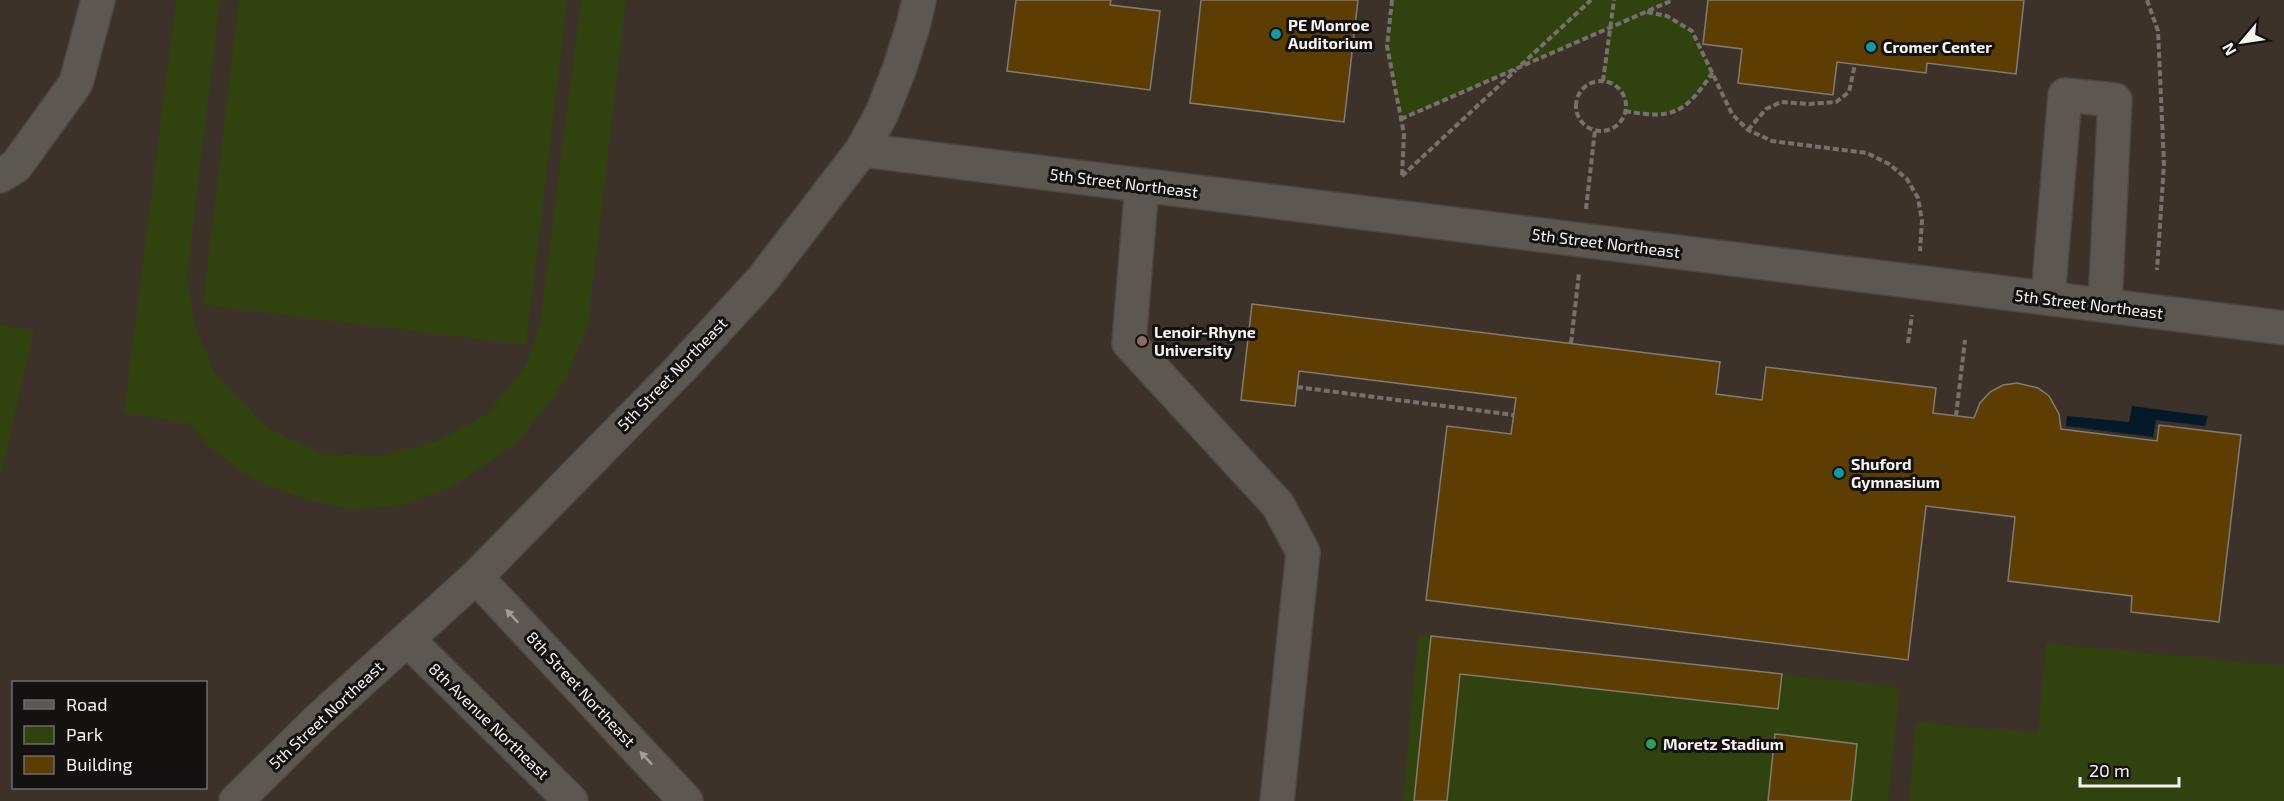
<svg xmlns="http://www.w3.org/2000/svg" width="2284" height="801" viewBox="0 0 2284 801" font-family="'Exo 2',sans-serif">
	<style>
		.built { fill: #3c322a; fill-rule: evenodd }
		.green { fill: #30430f }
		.water { fill: #041a28 }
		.building { fill: #5e3d03; stroke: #807c75; stroke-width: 1.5 }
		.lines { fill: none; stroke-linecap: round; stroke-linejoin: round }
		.minor-casing { stroke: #4c4743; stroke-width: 36 }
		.path { stroke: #77716e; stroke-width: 4; stroke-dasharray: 6 3; stroke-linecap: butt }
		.minor { stroke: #5d5752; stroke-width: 33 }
		.oneway { fill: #a29d99 }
		.culture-dot { fill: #0f9aa8; stroke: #141210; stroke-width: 2 }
		.education-dot { fill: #8d6e63; stroke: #141210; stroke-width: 2 }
		.leisure-dot { fill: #2e9e5b; stroke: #141210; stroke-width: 2 }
		.labels { text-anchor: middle; stroke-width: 6; stroke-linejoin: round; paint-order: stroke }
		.poi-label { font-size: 16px; font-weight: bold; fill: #f6f2ef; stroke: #141210; text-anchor: start }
		.street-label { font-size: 16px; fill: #f6f2ef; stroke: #141210 }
	</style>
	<rect width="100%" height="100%" fill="#2e2824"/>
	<path class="built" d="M0 0H2284V801H0ZM14 682H206V788H14Z"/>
	<path class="green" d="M176 0H220L187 276 194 324 214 371 267 428 324 454 381 456 435 442 488 414 526 365 540 325 581 0H626L588 324 565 381 518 442 452 487 399 506 349 509 298 497 253 479 213 450 188 423 124 413Z
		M239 0H567L526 345 203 305Z
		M1392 0H1673L1648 12C1691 22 1695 33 1713 72 1685 113 1674 120 1625 111 1626 95 1619 85 1603 81L1610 28 1401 119 1387 46Z
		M0 324 34 331 0 478Z
		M1418 636 1900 687 1888 801H1403Z
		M2046 643 2284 666V801H1909L1916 722 2038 733Z"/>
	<path class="water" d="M2132 406 2208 416 2205 426 2156 420 2153 437 2066 426 2067 416 2129 422Z"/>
	<path class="building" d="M1016 0H1111L1110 5 1160 11 1150 90 1007 71Z
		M1201 0H1358L1344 122 1190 103Z
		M1708 0H2024L2016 74 1927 63 1926 73 1837 62 1833 95 1738 83 1742 49 1703 44Z
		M1252 304 1720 362 1716 394 1762 400 1766 367 1936 388 1933 413 1974 418 1980 403 1990 392 2003 385 2017 383 2038 388 2049 396 2059 414 2061 429 2157 441 2159 425 2241 435 2219 622 2131 612 2132 596 2008 581 2015 517 1926 506 1908 660 1426 600 1447 426 1511 434 1516 398 1299 371 1295 406 1241 400Z
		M1431 636 1782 674 1778 709 1460 674 1447 801H1414Z
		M1775 734 1857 744 1851 801H1768Z"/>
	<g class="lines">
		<g class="minor-casing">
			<path id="minor" d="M862 150 2284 328
				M0 176 16 166 76 83 98 0
				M1142 185 1129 343 1278 505 1303 552 1277 801
				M2048 298 2065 95 2115 100 2105 305
				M476 577 686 801
				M408 640 571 801
				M236 801 318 720 476 577 680 369 762 280 862 150 882 113 899 70 913 26 919 0"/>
		</g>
		<path class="path" d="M1392 0 1387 46 1404 134 1402 176
			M2147 0 2158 31 2164 164 2157 270
			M1647 12 1667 16 1692 31 1732 114 1748 130 1772 141 1867 153 1889 164 1907 179 1918 198 1922 221 1920 251
			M1521 65 1591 0
			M1603 81 1614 0
			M1576 106a25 25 0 1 1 50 0a25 25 0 1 1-50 0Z
			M1625 111C1674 120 1685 113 1713 72
			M1401 119 1673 0
			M1748 130 1766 109 1781 102 1809 104 1836 102 1849 92 1855 64
			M1402 176 1516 70
			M1586 209 1595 130
			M1571 343 1579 273
			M1908 343 1912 315
			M1297 387 1514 415
			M1956 416 1965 340"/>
		<use href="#minor" class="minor"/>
	</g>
	<defs><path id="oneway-solid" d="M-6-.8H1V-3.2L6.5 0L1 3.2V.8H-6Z" transform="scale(1.5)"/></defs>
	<g class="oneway">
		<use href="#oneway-solid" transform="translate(512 616) rotate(-133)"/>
		<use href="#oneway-solid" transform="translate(646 758) rotate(-133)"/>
	</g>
	<g class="culture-dot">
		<circle cx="1276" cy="34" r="6"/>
		<circle cx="1871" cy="47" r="6"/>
		<circle cx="1839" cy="473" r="6"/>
	</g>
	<circle class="education-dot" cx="1142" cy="341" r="6"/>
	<circle class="leisure-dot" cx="1651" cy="744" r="6"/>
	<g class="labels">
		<g class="poi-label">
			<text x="1288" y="31">PE Monroe<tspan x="1288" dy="18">Auditorium</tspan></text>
			<text x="1883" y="53">Cromer Center</text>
			<text x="1154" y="338">Lenoir-Rhyne<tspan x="1154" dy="18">University</tspan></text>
			<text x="1851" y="470">Shuford<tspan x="1851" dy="18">Gymnasium</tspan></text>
			<text x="1663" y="750">Moretz Stadium</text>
		</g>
		<g class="street-label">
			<text transform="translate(1124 183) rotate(7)" y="6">5th Street Northeast</text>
			<text transform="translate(1606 243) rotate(7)" y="6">5th Street Northeast</text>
			<text transform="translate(2089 304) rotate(7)" y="6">5th Street Northeast</text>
			<text transform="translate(672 374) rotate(-46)" y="6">5th Street Northeast</text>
			<text transform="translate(581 689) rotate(47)" y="6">8th Street Northeast</text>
			<text transform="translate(326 715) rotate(-43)" y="6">5th Street Northeast</text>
			<text transform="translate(489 721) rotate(44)" y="6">8th Avenue Northeast</text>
		</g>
	</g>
	<rect x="12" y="681" width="195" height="108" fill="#141210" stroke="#6e6c69" stroke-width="1.5"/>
	<rect x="24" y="700" width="30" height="9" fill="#5d5752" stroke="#6e6c69" stroke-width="1.5"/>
	<text x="66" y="711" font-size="18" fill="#f6f2ef">Road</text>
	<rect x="24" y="726" width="30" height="18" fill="#30430f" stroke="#6e6c69" stroke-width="1.5"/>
	<text x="66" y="741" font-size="18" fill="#f6f2ef">Park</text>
	<rect x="24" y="756" width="30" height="18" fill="#5e3d03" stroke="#6e6c69" stroke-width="1.5"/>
	<text x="66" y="771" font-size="18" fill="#f6f2ef">Building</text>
	<g transform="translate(2242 42) rotate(241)" stroke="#141210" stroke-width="4.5" paint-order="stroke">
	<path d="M0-4.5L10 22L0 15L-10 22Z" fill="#f6f2ef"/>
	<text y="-9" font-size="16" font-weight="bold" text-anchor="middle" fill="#f6f2ef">N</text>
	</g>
	<path d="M2080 777v9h99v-9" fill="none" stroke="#f6f2ef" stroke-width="3"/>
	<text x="2089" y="777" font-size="18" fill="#f6f2ef" stroke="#141210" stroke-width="4.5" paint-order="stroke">20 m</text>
</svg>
